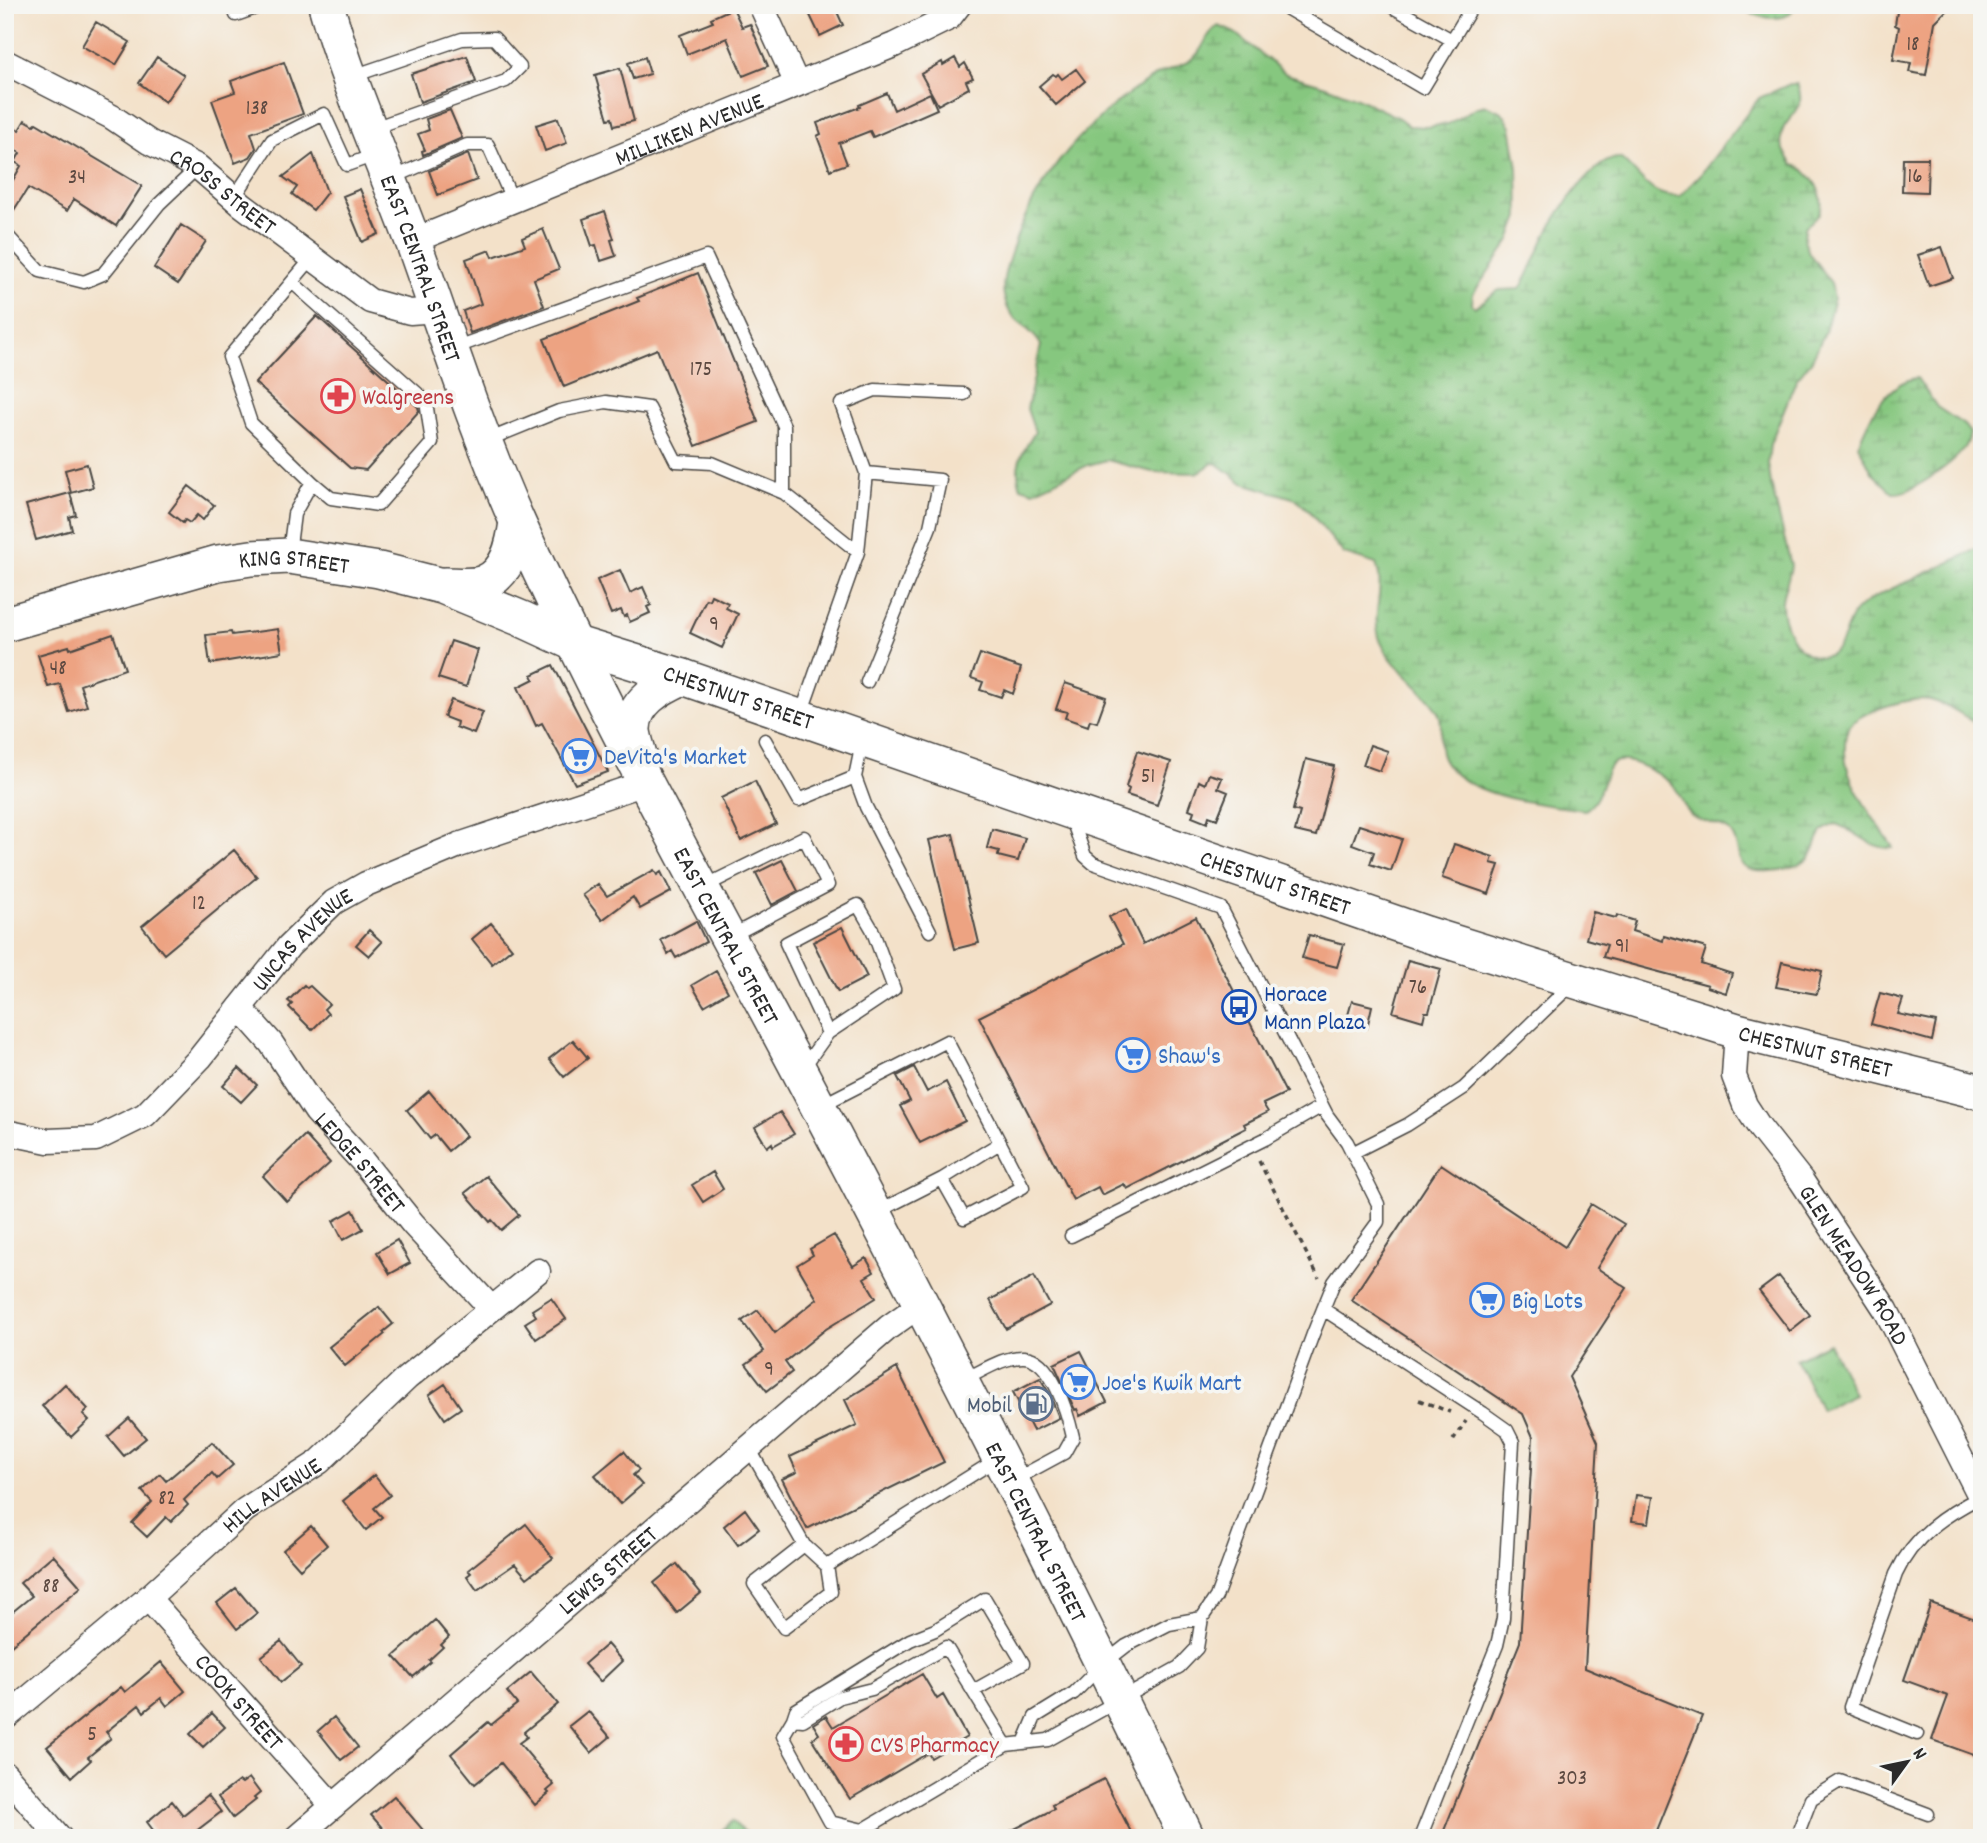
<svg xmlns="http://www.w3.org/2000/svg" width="1987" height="1843" viewBox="0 0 1987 1843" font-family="Dekko,sans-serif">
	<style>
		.wetland { fill: url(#wetland-marsh); stroke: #587955; stroke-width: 2 }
		.park { fill: url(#park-tufts); stroke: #587955; stroke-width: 2 }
		.building { fill: #eda382 }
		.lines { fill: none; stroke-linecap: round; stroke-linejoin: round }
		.lane-casing { stroke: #494643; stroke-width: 15 }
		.street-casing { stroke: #494643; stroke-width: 27 }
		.secondary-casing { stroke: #494643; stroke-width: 38 }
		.path { stroke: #494643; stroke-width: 3.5; stroke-dasharray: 5 5; stroke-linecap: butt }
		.lane { stroke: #fff; stroke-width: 12 }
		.street { stroke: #fff; stroke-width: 24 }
		.secondary { stroke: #fff; stroke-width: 35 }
		.labels { text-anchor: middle; stroke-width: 7; stroke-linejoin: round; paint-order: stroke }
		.number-label { font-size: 21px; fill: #5c4941 }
		.street-label { font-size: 24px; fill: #2b2b2b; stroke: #f6f6f2 }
		.health-label { font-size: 24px; fill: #be3a42; stroke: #f6f6f2; text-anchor: start }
		.shop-label { font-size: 24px; fill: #366cbe; stroke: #f6f6f2; text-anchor: start }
		.transit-label { font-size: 24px; fill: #164399; stroke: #f6f6f2; text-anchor: start }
		.service-label { font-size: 24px; fill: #4e5e75; stroke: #f6f6f2; text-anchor: end }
	</style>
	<defs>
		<pattern id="wetland-marsh" width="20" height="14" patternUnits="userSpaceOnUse" patternTransform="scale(1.75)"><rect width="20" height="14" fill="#86c77f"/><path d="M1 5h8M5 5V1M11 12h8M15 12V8" fill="none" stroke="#6ea268"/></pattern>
		<pattern id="park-tufts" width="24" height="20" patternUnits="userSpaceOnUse" patternTransform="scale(1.75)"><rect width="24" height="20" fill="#86c77f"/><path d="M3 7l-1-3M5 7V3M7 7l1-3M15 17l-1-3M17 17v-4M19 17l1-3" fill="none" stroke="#6ea268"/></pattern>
	</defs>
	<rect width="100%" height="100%" fill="#f6f6f2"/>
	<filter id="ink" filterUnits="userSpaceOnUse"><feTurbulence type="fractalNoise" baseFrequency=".0143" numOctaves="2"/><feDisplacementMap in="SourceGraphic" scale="14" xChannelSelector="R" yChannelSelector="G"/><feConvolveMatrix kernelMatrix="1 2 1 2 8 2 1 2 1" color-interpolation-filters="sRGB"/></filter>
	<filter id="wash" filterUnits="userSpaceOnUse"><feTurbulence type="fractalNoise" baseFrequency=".00686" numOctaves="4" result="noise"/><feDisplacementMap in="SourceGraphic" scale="28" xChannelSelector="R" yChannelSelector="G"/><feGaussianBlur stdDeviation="1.57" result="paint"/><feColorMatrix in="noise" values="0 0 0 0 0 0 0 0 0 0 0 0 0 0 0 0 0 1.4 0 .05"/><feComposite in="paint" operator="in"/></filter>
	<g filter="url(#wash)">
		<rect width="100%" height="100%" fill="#f3e1c9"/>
		<path class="wetland" d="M1738 5H1795C1789 27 1750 17 1738 5Z
			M1219 26 1235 33 1286 74 1326 86 1359 99 1399 118 1409 126 1427 127 1448 124 1477 107 1486 105 1502 112 1511 126 1518 168 1519 217 1510 240 1473 294 1472 304 1475 307 1499 290 1520 289C1531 272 1537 253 1546 235 1557 214 1595 156 1620 158 1642 176 1649 198 1680 196L1701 174 1759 98 1790 84H1797C1810 116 1780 116 1781 140 1781 148 1789 158 1793 165 1810 169 1829 197 1818 215 1815 219 1809 223 1805 227L1804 239 1809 253 1831 283 1834 298 1825 332 1812 360 1796 380 1770 444 1768 463 1771 484 1791 565C1790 578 1783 589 1782 601 1781 619 1793 650 1811 655 1820 658 1829 657 1836 650 1850 635 1842 618 1867 602 1877 595 1889 590 1900 585 1923 575 1946 564 1969 553L1982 545V728C1967 717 1948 704 1930 700 1912 696 1867 710 1853 722 1844 730 1845 742 1845 752 1845 783 1877 822 1893 848 1872 851 1855 829 1835 824 1831 826 1824 829 1822 832 1814 843 1816 856 1802 863 1790 870 1750 877 1742 864 1736 854 1738 837 1728 830 1718 823 1703 823 1693 816 1684 810 1682 798 1676 789 1667 777 1630 756 1615 762 1602 767 1604 800 1585 810 1546 805 1463 798 1443 759 1435 743 1447 724 1436 708 1420 684 1388 665 1379 637 1371 612 1386 591 1376 564L1344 554 1309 511 1296 499 1243 483 1218 464 1213 463 1198 473 1152 472 1107 460 1088 465 1034 491 1021 487C1012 465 1024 450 1035 432L1027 409 1041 345C1028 322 1010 326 1004 296 1001 281 1007 265 1012 250 1036 176 1089 117 1155 76 1166 69 1183 67 1193 58 1205 49 1205 33 1219 26Z
			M1917 378 1937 407 1964 425 1970 433C1969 438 1968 444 1964 449 1953 463 1911 495 1893 493L1873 474 1858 445C1868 419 1886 382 1917 378Z"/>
		<path class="park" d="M1829 1343 1854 1394 1821 1410 1796 1359Z
			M732 1821 751 1838H714Z"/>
		<g id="blocks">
			<path class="building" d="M809 5H834L843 25 820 36 808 11 811 9Z
				M1898 5H1952L1935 22 1926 75 1909 72 1911 63 1893 60 1899 27 1895 25Z
				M733 8 742 27 750 24 768 66 743 76 727 38 687 54 680 35 713 22 711 18Z
				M96 22 130 42 116 65 82 46Z
				M467 56 476 82 420 102 411 74Z
				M157 57 184 75 165 102 139 83Z
				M645 57 650 74 633 79 628 63Z
				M955 58 960 67 965 63 973 78 966 81 969 88 938 105 921 74 942 62 943 65Z
				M284 62 303 114 251 133 256 148 250 157 235 163 212 100 235 92 231 81Z
				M620 68 634 121 614 126 612 118 608 119 595 75Z
				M1076 69 1085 81 1056 105 1039 86 1053 74 1056 76 1058 74 1062 79Z
				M887 93 894 110 930 93 937 109 873 137 870 131 839 143 847 164 830 170 817 136 821 134 817 123 860 107 859 105Z
				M450 110 462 138 423 155 422 151 425 150 418 134 429 130 426 119Z
				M558 118 567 143 545 151 536 125Z
				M25 120 34 125 36 123 142 186 116 226 74 199 67 211 28 188 5 224V194L21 166 15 162 20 153 5 144 14 128 19 130Z
				M313 154 327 192 313 210 292 194 297 187 283 177Z
				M468 154 477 180 438 195 429 171Z
				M1903 158H1928L1927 192 1902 191Z
				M360 189 379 234 362 242 343 196Z
				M605 211 614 239 611 240 616 256 601 261 596 245 592 246 583 219Z
				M181 225 206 241 178 284 154 268Z
				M543 229 559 269 534 279 544 306 470 333 463 311 481 304 466 259 490 250 493 257 525 246 522 238Z
				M1942 247 1953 278 1929 286 1918 255Z
				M698 273 758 422 696 446 657 349 564 387 544 339 639 301 637 298Z
				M317 316 418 407 419 411 366 470 350 468 255 383Z
				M87 464 93 487 71 493 65 470Z
				M189 486 214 505 203 520 197 515 190 523 185 520 183 523 169 512Z
				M70 493 76 515 69 517 72 530 36 540 26 505Z
				M620 570 630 593 643 587 651 605 647 607 650 613 630 622 627 615 624 617 621 610 611 614 597 580Z
				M711 595 728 603 726 608 738 614 722 648 690 633 706 599 709 600Z
				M278 629 282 652 210 664 206 635 231 632 232 635Z
				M113 634 125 669 80 685 87 706 69 712 60 684 48 687 38 655 69 646 70 649Z
				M451 641 478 650 466 687 438 678Z
				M980 654 1021 668 1013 694 1004 690 1001 697 980 690 983 682 971 678Z
				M553 665 608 772 575 784 542 723 536 726 518 687 534 679 532 675Z
				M1065 683 1106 697 1097 722 1090 720 1088 726 1065 718 1067 712 1056 709Z
				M451 700 483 712 474 734 456 727 457 722 444 717Z
				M1370 745 1388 751 1380 771 1363 765Z
				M1137 751 1171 762 1157 805 1127 795 1129 789 1126 787Z
				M1306 759 1334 766 1316 836 1295 831 1300 812 1293 810Z
				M1209 774 1222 778 1218 788 1228 792 1217 819 1209 816 1207 823 1192 817 1194 811 1189 809 1199 781 1205 784Z
				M755 781 776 824 741 841 721 798Z
				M1359 825 1402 839 1391 871 1370 864 1374 852 1352 844Z
				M992 829 1025 838 1018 861 998 856 999 851 987 848Z
				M953 834 979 943 955 949 929 840Z
				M1454 844 1493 857 1491 863 1499 865 1489 894 1442 878Z
				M234 850 257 877 164 954 142 926Z
				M782 860 798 891 772 905 756 873Z
				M654 870 657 875 661 872 671 892 640 909 633 897 602 920 583 895 598 884 607 896Z
				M1126 909 1143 944 1196 917 1286 1093 1263 1104 1268 1112 1244 1124 1246 1128 1127 1189 1124 1184 1102 1195 1098 1187 1073 1200 979 1017 1123 944 1109 917Z
				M1593 912 1616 918 1617 915 1635 921 1632 931 1663 941 1664 936 1706 948 1701 964 1732 974 1726 993 1707 987 1708 985 1603 957 1607 945 1586 939Z
				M696 921 706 942 676 958 672 951 668 954 661 940Z
				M491 923 512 948 492 964 472 939Z
				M842 927 867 977 838 992 813 942Z
				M369 930 382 942 369 956 356 945Z
				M1309 935 1344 944 1337 967 1302 958Z
				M1408 960 1441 969 1429 1012H1425L1423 1021 1393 1012Z
				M1782 962 1822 971 1817 994 1776 987Z
				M716 971 728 992 704 1006 692 985Z
				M304 985 307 988 310 986 329 1004 324 1009 328 1014 312 1030 289 1007 292 1004 288 1001Z
				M1880 993 1903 999 1898 1014 1936 1022 1932 1041 1871 1024Z
				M1352 1001 1372 1006 1367 1028 1346 1022Z
				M573 1040 588 1058 564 1077 549 1059Z
				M914 1067 927 1092 946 1082 965 1121 920 1143 900 1106 910 1101 897 1076Z
				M239 1068 257 1085 241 1102 223 1086Z
				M429 1091 466 1136 448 1151 435 1135 430 1139 407 1110Z
				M780 1112 794 1134 773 1146 772 1143 767 1147 755 1127Z
				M305 1135 330 1163 287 1202 263 1176Z
				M1441 1164 1565 1247 1591 1204 1624 1224 1597 1268 1627 1288 1569 1377 1598 1442 1585 1668 1702 1716 1653 1838H1441L1520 1642 1533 1437 1523 1414 1351 1300Z
				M713 1172 723 1189 703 1202 692 1185Z
				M486 1176 519 1215 501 1230 492 1220 490 1222 465 1193Z
				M353 1210 363 1229 343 1240 333 1221Z
				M834 1235 853 1266 866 1258 874 1272 864 1278 876 1298 826 1329 785 1362 792 1372 767 1391 746 1364 764 1351 742 1321 758 1310 775 1333 817 1299 797 1265 813 1255 810 1249Z
				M397 1240 410 1263 390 1274 377 1252Z
				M1034 1276 1050 1305 1006 1329 990 1300Z
				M1779 1276 1810 1315 1790 1331 1759 1291Z
				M551 1298 566 1319 536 1339 525 1323 536 1316 532 1310Z
				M379 1307 393 1324 383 1332 385 1334 345 1366 329 1347Z
				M1081 1351 1107 1402 1080 1416 1077 1409 1075 1410 1054 1364Z
				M897 1368 944 1462 807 1529 782 1479 797 1472 790 1457 857 1425 845 1400Z
				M1040 1378 1049 1393 1059 1418 1033 1431 1013 1392Z
				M65 1384 88 1409 83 1414 89 1420 71 1437 42 1406Z
				M445 1384 461 1408 445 1419 429 1395Z
				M129 1418 146 1438 124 1456 108 1437Z
				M212 1442 233 1465 217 1479 212 1473 184 1500 188 1505 171 1522 166 1517 147 1537 132 1523 152 1502 142 1491 160 1474 166 1481Z
				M624 1451 639 1470 633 1475 642 1485 620 1504 595 1475Z
				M374 1475 390 1495 374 1508 382 1517 366 1530 343 1501Z
				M1636 1495 1653 1497 1649 1523 1632 1521Z
				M745 1509 759 1529 738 1545 724 1526Z
				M526 1524 553 1558 527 1578 515 1564 477 1590 467 1576 471 1573 468 1570Z
				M311 1526 327 1545 300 1569 283 1550Z
				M53 1555 81 1587 5 1650V1618L32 1596 20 1583Z
				M677 1564 701 1593 677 1613 654 1583Z
				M236 1588 257 1613 237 1629 217 1603Z
				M1931 1603 1981 1621 1975 1637 1982 1638V1758L1932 1740 1948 1696 1904 1680Z
				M435 1620 449 1637 441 1645 443 1647 429 1660 431 1662 413 1677 394 1656Z
				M281 1641 301 1666 281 1682 261 1657Z
				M607 1644 622 1661 600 1682 584 1664Z
				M161 1662 185 1691 167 1706 161 1698 144 1712 139 1705 106 1732 111 1738 88 1757 91 1760 72 1777 47 1747 121 1687 125 1692Z
				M531 1672 558 1704 524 1732 527 1737 519 1743 554 1785 547 1791 549 1793 535 1805 501 1763 475 1784 451 1754 488 1722 491 1725 517 1704 507 1692Z
				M922 1674 937 1699 943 1695 967 1737 931 1758 928 1753 850 1799 812 1739 819 1734 813 1724 826 1716 833 1727Z
				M588 1711 610 1737 591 1753 569 1726Z
				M212 1713 225 1727 203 1747 190 1734Z
				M334 1717 358 1747 341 1760 318 1731Z
				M249 1778 260 1793 254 1798 256 1800 233 1818 218 1797 239 1781 242 1783Z
				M1104 1779 1134 1838H997L1054 1809 1052 1805Z
				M208 1795 221 1812 187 1838H159L147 1822 172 1801 183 1815Z
				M394 1796 423 1830 413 1838H391L371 1815Z"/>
		</g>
	</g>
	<g filter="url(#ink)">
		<use href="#blocks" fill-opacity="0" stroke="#494643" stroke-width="2"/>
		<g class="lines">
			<g class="lane-casing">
				<path id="lane" d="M1281 5 1423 88 1473 5
					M1389 5 1452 40
					M236 15 264 5
					M350 77 462 39 494 38 520 67 506 81 371 129
					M390 179 467 145H488L512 199
					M234 198 272 140 324 114 347 165 375 155
					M5 233 40 271 84 282 103 274 159 204 198 167
					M292 282 426 401 432 443 378 505 331 498 312 482
					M451 349 706 257 784 426V493
					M485 441 559 411 606 402 649 408 676 461 712 463 784 493 858 552 801 714
					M866 473 940 480 930 527 867 682
					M858 552 866 473 841 404 875 390 964 394
					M289 553 294 514 312 482 251 423 229 357 312 258
					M765 740 799 800 855 777
					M862 743 855 777 866 807 930 931
					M705 886 804 837 828 885 729 937
					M803 1068 828 1033 894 989 872 929 858 905 786 943 828 1033
					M822 1105 947 1041 1023 1187 964 1218 942 1179 877 1212
					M1352 1153 1407 1125 1464 1088 1573 983
					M942 1179 1000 1143
					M1071 1236 1265 1139 1322 1106
					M1323 1309 1483 1413 1507 1430 1513 1442 1503 1618 1497 1645 1420 1838
					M963 1380C981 1372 1004 1356 1024 1357 1052 1358 1068 1415 1073 1437L1064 1453 1014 1480
					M749 1448 804 1545 754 1584 784 1628 831 1592 827 1566 999 1458
					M804 1545 827 1566
					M973 1691 1023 1663 985 1599 935 1630 910 1640 796 1710 793 1719 783 1736 830 1822 863 1830 1006 1745 1048 1740 1179 1667 1197 1648 1202 1618 1216 1597 1313 1334 1334 1282 1378 1222V1204L1347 1142 1327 1115 1221 908 1093 863 1085 856 1071 817
					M793 1719 803 1720 840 1697 872 1689 946 1647 1006 1745
					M1917 1734 1850 1707 1896 1574C1914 1535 1945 1515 1982 1496
					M1024 1743 1035 1717 1074 1693 1103 1664 1126 1646 1169 1624 1202 1618
					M1796 1838 1811 1799 1840 1781 1928 1814"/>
			</g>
			<g class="street-casing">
				<g id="street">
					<path d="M761 5 797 84"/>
					<path id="s1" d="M5 62 112 117 149 142 198 167 242 205 370 301 410 312 437 310"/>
					<path id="s2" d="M413 241 894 45 949 18 959 5"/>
					<path id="s3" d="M240 1008 271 1043 316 1111 363 1162 413 1224 491 1308"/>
					<path id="s4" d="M1737 1031 1734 1076 1745 1105 1760 1128 1801 1180 1886 1310 1982 1500"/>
					<path id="s5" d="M5 1132 48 1141 96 1139 145 1115 200 1058 289 946 334 902 366 884 459 845 645 783"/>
					<path id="s6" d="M148 1598 333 1806"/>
					<path id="s7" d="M5 1718 148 1598 245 1510 319 1462 407 1378 538 1271"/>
					<path d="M5 1774 60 1838"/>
					<path id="s8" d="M296 1838 889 1327 920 1305"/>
				</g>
			</g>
			<g class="secondary-casing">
				<g id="secondary">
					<path id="s9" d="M326 5C349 87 385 165 414 244 447 337 477 431 517 521 602 710 704 891 801 1074 934 1326 1064 1580 1187 1838"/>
					<path d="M445 585C456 585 474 587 484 583 508 574 514 544 517 522"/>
					<path id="s10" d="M5 624 218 563 251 558 289 556 379 570 442 586 522 619 576 644 683 677 1426 934 1737 1031 1982 1092"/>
					<path d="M640 759C638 750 634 740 633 731 632 702 660 687 683 677"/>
				</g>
			</g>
			<path class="path" d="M1259 1161 1319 1278
				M1419 1400 1450 1412
				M1453 1440 1466 1421"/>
			<use href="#lane" class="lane"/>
			<use href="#street" class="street"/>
			<use href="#secondary" class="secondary"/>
		</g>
	</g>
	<defs>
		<g id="pharmacy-ring" transform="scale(1.75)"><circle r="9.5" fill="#f6f6f2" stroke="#e0444e" stroke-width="1.5"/><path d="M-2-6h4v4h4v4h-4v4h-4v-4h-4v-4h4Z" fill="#e0444e"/></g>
		<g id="supermarket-ring" transform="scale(1.75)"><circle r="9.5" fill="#f6f6f2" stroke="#3f7fe0" stroke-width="1.5"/><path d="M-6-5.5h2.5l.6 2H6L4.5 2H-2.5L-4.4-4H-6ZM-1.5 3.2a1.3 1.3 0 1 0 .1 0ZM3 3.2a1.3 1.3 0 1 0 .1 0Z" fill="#3f7fe0"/></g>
		<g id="bus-ring" transform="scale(1.75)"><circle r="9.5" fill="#f6f6f2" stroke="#1a4fb4" stroke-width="1.5"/><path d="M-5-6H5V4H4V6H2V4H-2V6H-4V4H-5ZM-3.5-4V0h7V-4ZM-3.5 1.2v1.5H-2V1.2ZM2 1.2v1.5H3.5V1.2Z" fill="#1a4fb4"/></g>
		<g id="fuel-ring" transform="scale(1.75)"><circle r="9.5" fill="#f6f6f2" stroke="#5c6f8a" stroke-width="1.5"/><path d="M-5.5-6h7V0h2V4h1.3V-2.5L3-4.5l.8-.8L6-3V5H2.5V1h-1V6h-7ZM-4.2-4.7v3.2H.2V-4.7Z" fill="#5c6f8a"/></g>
	</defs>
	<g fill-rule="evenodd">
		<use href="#pharmacy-ring" x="338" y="396"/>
		<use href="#supermarket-ring" x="579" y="756"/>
		<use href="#bus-ring" x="1239" y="1007"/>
		<use href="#supermarket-ring" x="1133" y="1055"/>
		<use href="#supermarket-ring" x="1487" y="1300"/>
		<use href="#supermarket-ring" x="1078" y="1382"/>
		<use href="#fuel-ring" x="1036" y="1404"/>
		<use href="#pharmacy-ring" x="846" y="1744"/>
	</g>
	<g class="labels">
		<g class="number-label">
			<text x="1913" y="50">18</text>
			<text x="257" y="114">138</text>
			<text x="1915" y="182">16</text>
			<text x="77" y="183">34</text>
			<text x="701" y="375">175</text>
			<text x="714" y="630">9</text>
			<text x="58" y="674">48</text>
			<text x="1148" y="782">51</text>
			<text x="199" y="909">12</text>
			<text x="1622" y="952">91</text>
			<text x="1418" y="993">76</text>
			<text x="769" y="1375">9</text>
			<text x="167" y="1504">82</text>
			<text x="51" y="1592">88</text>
			<text x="92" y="1740">5</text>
			<text x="1572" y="1784">303</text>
		</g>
		<g class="street-label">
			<text dy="8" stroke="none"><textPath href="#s2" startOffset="298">MILLIKEN AVENUE</textPath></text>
			<text dy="8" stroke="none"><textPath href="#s1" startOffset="254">CROSS STREET</textPath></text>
			<text dy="8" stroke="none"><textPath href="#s9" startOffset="280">EAST CENTRAL STREET</textPath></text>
			<text dy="8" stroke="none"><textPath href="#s10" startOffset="298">KING STREET</textPath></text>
			<text dy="8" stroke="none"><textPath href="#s10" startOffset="766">CHESTNUT STREET</textPath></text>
			<text dy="8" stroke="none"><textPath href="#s10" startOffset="1334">CHESTNUT STREET</textPath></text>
			<text dy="8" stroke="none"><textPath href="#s9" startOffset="1015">EAST CENTRAL STREET</textPath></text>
			<text dy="8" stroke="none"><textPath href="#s5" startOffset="383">UNCAS AVENUE</textPath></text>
			<text dy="8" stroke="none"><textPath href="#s10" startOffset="1900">CHESTNUT STREET</textPath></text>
			<text dy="8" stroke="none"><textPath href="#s3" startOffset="196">LEDGE STREET</textPath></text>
			<text dy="8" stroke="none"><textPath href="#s4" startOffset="270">GLEN MEADOW ROAD</textPath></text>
			<text dy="8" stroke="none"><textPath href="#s7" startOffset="348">HILL AVENUE</textPath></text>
			<text dy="8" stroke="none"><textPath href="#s9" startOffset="1687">EAST CENTRAL STREET</textPath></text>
			<text dy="8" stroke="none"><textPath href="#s8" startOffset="411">LEWIS STREET</textPath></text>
			<text dy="8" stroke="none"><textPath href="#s6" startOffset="138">COOK STREET</textPath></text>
		</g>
		<g class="health-label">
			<text x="362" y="404">Walgreens</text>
			<text x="870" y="1752">CVS Pharmacy</text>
		</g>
		<g class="shop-label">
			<text x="604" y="764">DeVita's Market</text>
			<text x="1158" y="1063">Shaw's</text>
			<text x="1512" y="1308">Big Lots</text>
			<text x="1102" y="1390">Joe's Kwik Mart</text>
		</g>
		<g class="transit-label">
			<text x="1264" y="1001">Horace<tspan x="1264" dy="28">Mann Plaza</tspan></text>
		</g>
		<g class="service-label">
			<text x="1012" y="1412">Mobil</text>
		</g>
	</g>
	<rect width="1987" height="1843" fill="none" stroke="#f6f6f2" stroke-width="28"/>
	<g transform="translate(1907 1762) rotate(57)" stroke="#f6f6f2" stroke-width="5" paint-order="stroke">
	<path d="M0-5L12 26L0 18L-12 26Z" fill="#2b2b2b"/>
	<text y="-10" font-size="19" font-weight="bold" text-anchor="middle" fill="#2b2b2b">N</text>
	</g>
</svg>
